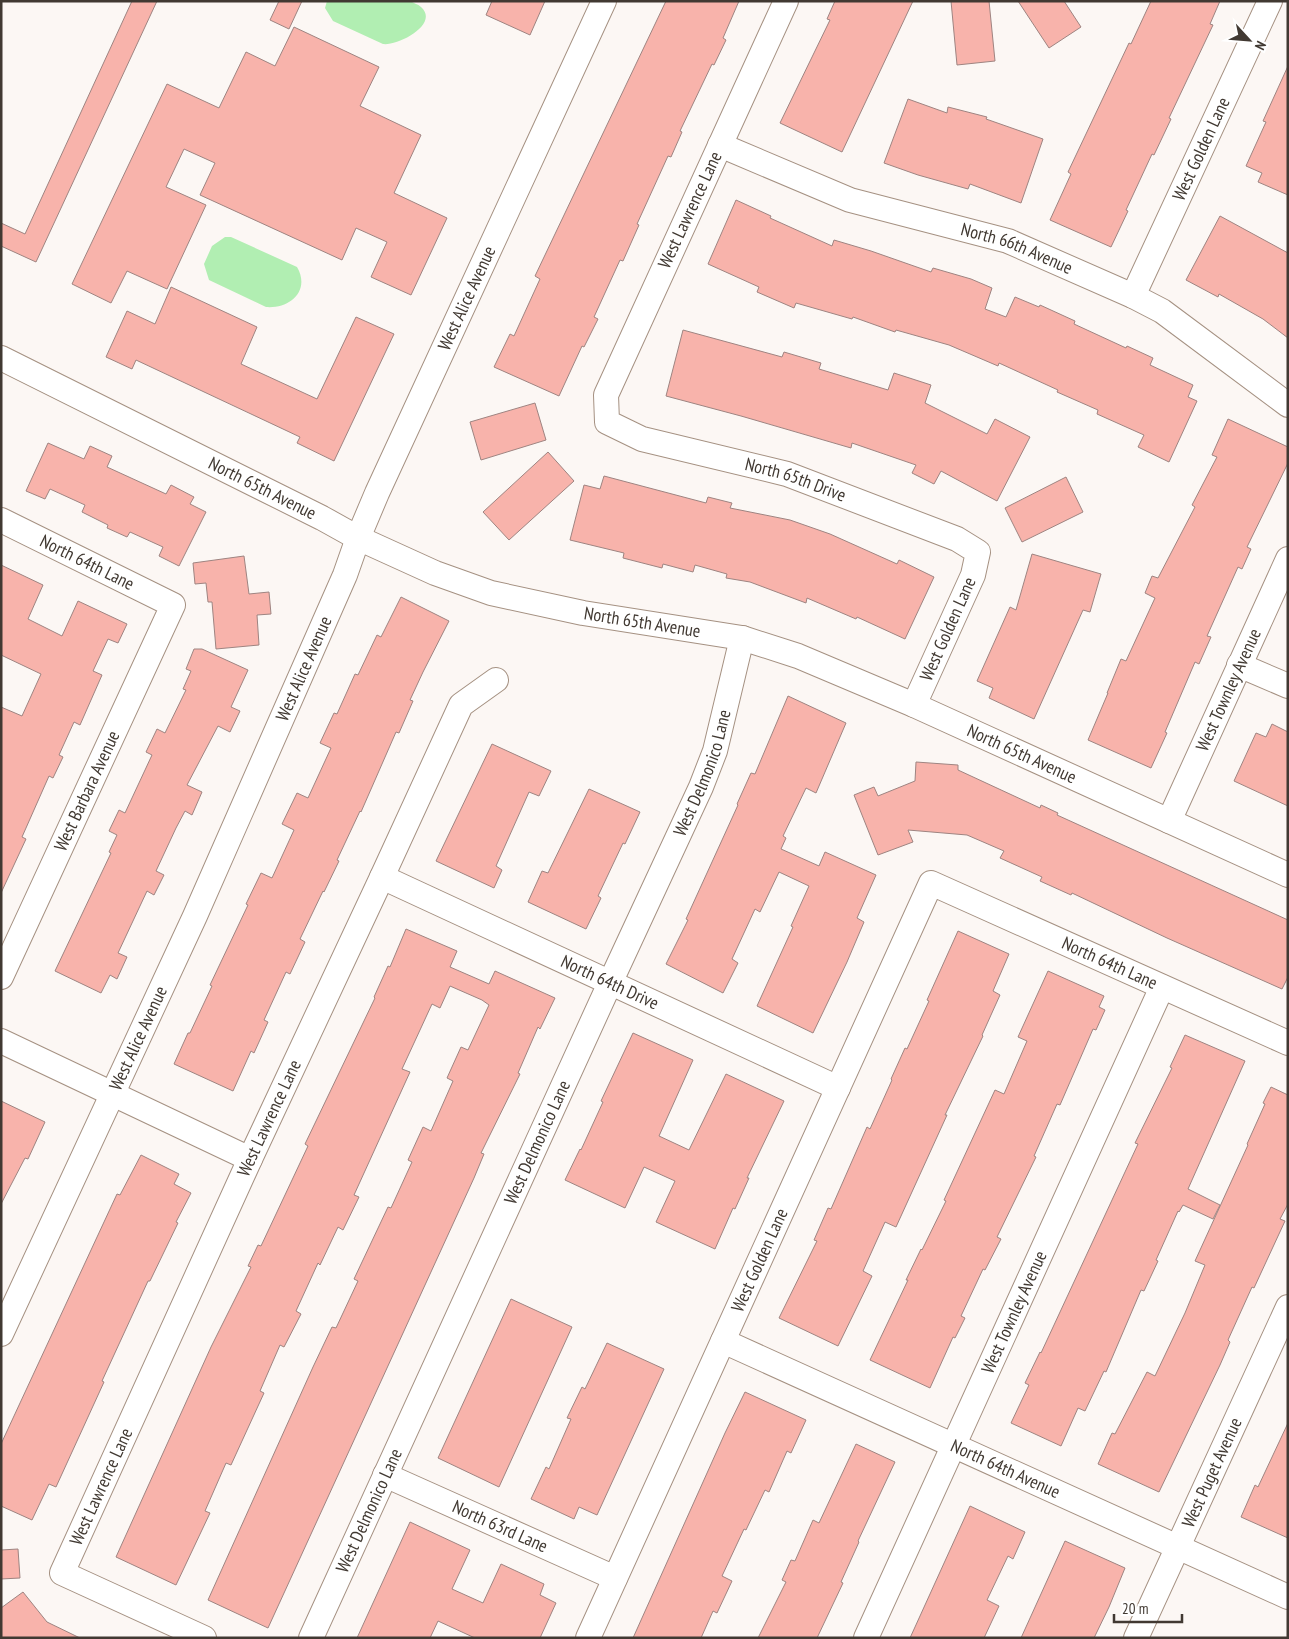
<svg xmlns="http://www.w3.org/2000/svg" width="1289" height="1639" viewBox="0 0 1289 1639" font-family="'PT Sans Narrow',sans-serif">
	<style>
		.green { fill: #b1eeb2 }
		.building { fill: #f8b3ab; stroke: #9e8481 }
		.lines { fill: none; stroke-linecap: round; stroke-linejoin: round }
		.minor-casing { stroke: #a59182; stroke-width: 26 }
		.minor { stroke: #fff; stroke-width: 24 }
		.labels { text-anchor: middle; stroke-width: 4.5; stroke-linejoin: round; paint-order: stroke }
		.street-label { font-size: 18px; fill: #413932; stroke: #fff }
	</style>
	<rect width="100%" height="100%" fill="#fcf7f4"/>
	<path class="green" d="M327 1H410C413 3 418 4 421 7 440 24 398 46 383 44L333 21 325 8Z
		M225 237H231L297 267C311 291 289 309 266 307L209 280 204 264 212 246Z"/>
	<path class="building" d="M132 1H157L36 262 1 246V223L25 234Z
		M279 1H302L289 29 270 20Z
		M492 1H545L530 35 486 15Z
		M666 1H739L723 38 726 40 714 65 712 64 680 131 682 132 671 157 668 156 637 224 639 225 623 261 620 260 594 317 598 319 584 347 582 346 559 396 494 367 510 334 514 336 540 279 535 276Z
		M835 1H913L842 152 780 123 830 20 827 19Z
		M951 1H989L995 61 957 65Z
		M1018 1H1064L1081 27 1049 48Z
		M1151 1H1220L1210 24 1213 25 1169 118 1171 119 1154 155 1152 154 1126 210 1128 211 1111 247 1050 220 1071 174 1068 172 1129 43 1131 44Z
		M294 27 379 67 360 106 421 135 394 193 447 218 411 295 371 277 387 242 356 228 342 260 200 195 215 163 184 149 166 187 206 205 167 289 127 271 111 303 72 284 167 84 219 108 246 52 275 66Z
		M1288 66V195L1258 182 1262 173 1246 166 1266 122 1263 121Z
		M908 99 947 113 948 107 987 117 986 119 1043 139 1021 203 970 184 968 189 918 175 884 163Z
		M736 200 771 216 770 218 832 246 834 240 871 251 931 272 933 268 971 279 992 288 985 309 1006 317 1015 297 1039 307 1040 305 1075 321 1074 324 1126 348 1127 346 1153 358 1150 365 1193 385 1188 397 1197 401 1169 462 1138 447 1144 435 1097 414 1098 410 1057 392 1058 390 999 363 998 366 949 345 896 330 895 332 853 317 852 319 796 303 794 308 757 292 759 287 708 264Z
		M1220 216 1288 253V338L1263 319 1219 294 1218 297 1186 280Z
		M171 287 257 327 241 364 317 399 356 317 394 334 334 461 297 443 300 437 136 360 132 369 106 357 127 311 155 324Z
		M683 330 782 357 784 352 821 363 819 369 888 390 894 373 931 385 925 403 987 434 995 419 1030 437 997 501 941 471 934 484 912 473 916 465 852 443 851 448 741 416 666 396Z
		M535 403 546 440 481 460 470 422Z
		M1228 419 1288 447V463L1247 547 1251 549 1242 569 1238 567 1207 636 1211 637 1199 664 1195 662 1165 732 1167 733 1151 768 1088 740 1108 693H1107L1121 659 1126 661 1155 598 1145 593 1152 576 1158 578 1195 507 1192 505 1217 457 1212 455Z
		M48 443 84 459 90 446 112 456 107 467 166 494 171 485 194 497 190 504 206 512 179 566 159 556 163 547 130 532 127 537 107 528 108 525 82 512 85 505 50 489 45 499 26 491Z
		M548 452 574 481 509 540 483 512Z
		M604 476 706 503 708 497 732 503 730 508 790 520 830 534 897 564 899 560 934 577 905 639 857 617 856 619 807 598 806 603 750 582 726 578 727 574 695 565 693 572 663 564 662 568 623 558 624 553 570 540 584 485 600 489Z
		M1066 477 1083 512 1022 542 1005 508Z
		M1032 554 1101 574 1090 612 1083 610 1034 719 989 698 993 688 977 681 1010 607 1016 610Z
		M244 556 249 594 269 592 271 614 257 615 259 645 216 649 212 602H208L206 583 195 584 193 563Z
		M1 565 43 585 28 619 62 636 78 601 127 624 118 643 108 639 93 671 102 675 80 725 74 722 59 755 63 757 53 778 49 776 22 837 26 839 1 893V707L22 716 41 674 1 655Z
		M401 597 449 621 423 672 410 700 413 701 399 733 396 732 361 812 360 811 337 860 339 861 324 892 323 891 300 939 305 942 290 974 286 972 264 1020 268 1022 254 1053 251 1051 233 1091 174 1064 188 1033H190L212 986 210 985 248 905 246 904 261 873 272 878 294 830 282 824 297 793 308 798 331 748 320 743 334 713 337 714 355 674 358 675 377 635 381 637Z
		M194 649H202L248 670 231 707 240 711 230 732 218 726 187 785 202 792 192 815 185 811 176 828 156 871 164 875 154 895 147 891 118 953 127 957 117 979 110 975 101 993 55 971 111 853 109 852 117 835 109 831 119 810 125 813 152 755 146 752 157 729 165 733 186 690 183 689 191 671 186 669Z
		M788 696 846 723 816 793 806 788 783 836 786 838 781 849 819 866 825 852 876 875 857 918 864 922 847 962 813 1033 757 1006 793 927 791 926 809 886 779 872 760 912 755 909 732 959 738 963 723 993 666 964 688 920 686 919 738 805 737 804 751 773 755 774Z
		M1272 724 1288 732V806L1234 781 1256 733 1266 737Z
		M492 744 551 771 539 796 529 792 496 866 502 870 494 888 436 861Z
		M916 762 958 765V770L1040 808 1041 805 1058 813 1057 815 1288 920V977L1282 989 1167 938 1072 893 1071 895 1040 881 1042 877 1000 858 1004 851 967 835 908 830 913 842 878 855 854 795 874 787 878 796 915 781Z
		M589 789 640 812 625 844 623 843 598 896 601 898 586 929 528 902 542 871 548 873Z
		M406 929 457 951 450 967 489 984 495 971 555 998 540 1029 538 1027 518 1073 520 1074 481 1153 484 1154 474 1178 268 1628 208 1600 313 1367 332 1327 336 1328 358 1281 354 1279 388 1207 391 1208 412 1162 408 1160 423 1127 431 1131 453 1081 447 1078 461 1047 468 1050 489 1005 482 1000 450 986 440 1008 432 1004 402 1069 410 1072 354 1195 359 1197 343 1230 338 1227 320 1265 318 1263 296 1311 301 1314 284 1347 280 1345 260 1391 264 1393 231 1465 226 1463 205 1511 210 1513 176 1585 116 1557 211 1347 251 1267 248 1266 258 1245 261 1246 308 1146 305 1144 375 998 374 997 388 966 390 967Z
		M958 931 1009 954 993 991 1000 995 982 1035 983 1036 945 1115H947L896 1227 885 1222 863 1271 872 1276 838 1346 779 1318 817 1241 814 1240 828 1208 831 1209 867 1127 870 1129 892 1080 891 1079 905 1048 907 1049 929 1001 927 1000Z
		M1048 971 1104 996 1099 1007 1105 1010 1096 1030 1093 1029 1060 1105 1057 1104 1034 1156 1036 1157 997 1237 1001 1239 985 1270 983 1269 961 1316 965 1318 955 1338 953 1337 930 1388 870 1360 908 1280H906L921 1249 922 1250 946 1201 944 1200 995 1090 1004 1094 1027 1041 1018 1037Z
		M633 1033 693 1060 659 1136 689 1150 726 1074 784 1101 747 1178H749L735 1209 733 1208 715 1249 656 1222 675 1181 644 1167 625 1208 565 1180 580 1149 581 1150 603 1102 601 1101Z
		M1185 1035 1245 1061 1188 1189 1220 1205 1213 1219 1183 1205 1179 1212 1178 1211 1156 1260 1158 1261 1144 1291 1141 1290 1106 1372 1104 1371 1085 1411 1078 1408 1061 1446 1011 1423 1029 1385 1025 1383 1040 1352 1041 1353 1138 1144 1135 1143 1172 1068 1170 1067Z
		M1271 1087 1288 1095V1204L1280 1219 1285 1221 1254 1288 1252 1287 1228 1340 1230 1342 1220 1365 1159 1492 1098 1464 1112 1433 1115 1434 1147 1372 1155 1376 1185 1313 1205 1265 1195 1261 1248 1145 1247 1144 1265 1104 1263 1103Z
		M1 1101 45 1122 28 1159 25 1158 1 1204Z
		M141 1155 179 1174 174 1184 191 1193 176 1222 178 1223 150 1281H148L102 1381 104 1382 56 1487 49 1484 32 1520 1 1506V1444L117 1194 120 1195Z
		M511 1299 572 1327 499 1487 438 1458Z
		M607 1343 664 1369 597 1515 579 1507 574 1519 531 1499 546 1467 549 1469 571 1419 567 1418 582 1387 585 1389Z
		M745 1392 806 1420 791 1453 787 1451 769 1492 765 1490 746 1530 744 1529 722 1576 732 1581 717 1613 713 1611 701 1638H633L725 1433Z
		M1288 1423V1538L1241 1517 1255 1485 1258 1487Z
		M856 1444 895 1462 858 1541 859 1542 841 1582 843 1583 817 1638H758L786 1582 782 1580 791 1560 795 1561 813 1520 819 1523Z
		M970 1506 1025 1532 1013 1559 1008 1556 987 1600 999 1606 984 1638H910Z
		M410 1522 470 1550 452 1589 483 1603 501 1564 544 1584 540 1595 556 1603 540 1638H475L438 1621 430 1638H357Z
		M1065 1541 1125 1568 1109 1607 1094 1638H1021Z
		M18 1549 20 1578 1 1579V1550Z
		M23 1592 47 1622 80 1638H1V1608Z"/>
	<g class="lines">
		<g class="minor-casing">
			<g id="minor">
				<path id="s1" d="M786 1 606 395 607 422 642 439 787 474 957 539 978 552 973 575 914 705"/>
				<path id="s2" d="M720 145 850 200 1008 241 1133 296 1162 311 1288 405"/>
				<path id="s3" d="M1133 296 1270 1"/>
				<path id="s4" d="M1 358 322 518 358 538 435 573 491 593 583 613 742 638 798 656 914 705 1288 875"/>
				<path id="s5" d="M1 520 173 605 1 977"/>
				<path d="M1239 665 1288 686"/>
				<path id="s6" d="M1169 821 1288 559"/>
				<path id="s7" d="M382 877 838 1088"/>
				<path d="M1 1041 250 1159"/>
				<path id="s8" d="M1 1334 195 916 345 575 358 538 377 493 604 1"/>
				<path id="s9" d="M723 1341 1288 1597"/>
				<path id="s10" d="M385 1475 615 1578"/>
				<path id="s11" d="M204 1638 62 1573 250 1159 382 877 461 705 496 680"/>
				<path id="s12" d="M311 1638 610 983 701 787 715 751 742 638"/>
				<path id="s13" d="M588 1638 931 883 1288 1043"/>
				<path id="s14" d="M866 1638 1162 987"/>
				<path id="s15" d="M1136 1638 1288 1307"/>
			</g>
		</g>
		<use href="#minor" class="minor"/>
	</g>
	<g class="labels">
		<g class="street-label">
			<text dy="6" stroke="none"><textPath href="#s3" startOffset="162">West Golden Lane</textPath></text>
			<text transform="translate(690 210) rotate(-65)" y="6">West Lawrence Lane</text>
			<text dy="6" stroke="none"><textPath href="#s2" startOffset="315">North 66th Avenue</textPath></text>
			<text dy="6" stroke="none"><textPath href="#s8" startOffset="1136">West Alice Avenue</textPath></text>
			<text dy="6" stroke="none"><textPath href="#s1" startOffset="658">North 65th Drive</textPath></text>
			<text dy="6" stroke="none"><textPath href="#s4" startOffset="292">North 65th Avenue</textPath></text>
			<text dy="6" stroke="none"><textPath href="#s5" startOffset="96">North 64th Lane</textPath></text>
			<text dy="6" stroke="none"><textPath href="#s4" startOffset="698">North 65th Avenue</textPath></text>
			<text transform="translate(948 629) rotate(-66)" y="6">West Golden Lane</text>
			<text dy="6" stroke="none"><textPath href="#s8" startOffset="731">West Alice Avenue</textPath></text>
			<text dy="6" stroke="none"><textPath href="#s6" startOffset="144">West Townley Avenue</textPath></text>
			<text dy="6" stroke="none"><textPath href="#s4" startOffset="1102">North 65th Avenue</textPath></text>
			<text dy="6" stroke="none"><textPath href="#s12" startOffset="950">West Delmonico Lane</textPath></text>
			<text transform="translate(87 791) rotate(-65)" y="6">West Barbara Avenue</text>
			<text dy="6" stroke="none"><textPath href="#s13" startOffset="1025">North 64th Lane</textPath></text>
			<text dy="6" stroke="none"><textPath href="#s7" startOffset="251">North 64th Drive</textPath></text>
			<text dy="6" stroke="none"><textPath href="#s8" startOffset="326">West Alice Avenue</textPath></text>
			<text dy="6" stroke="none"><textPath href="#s11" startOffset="656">West Lawrence Lane</textPath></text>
			<text dy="6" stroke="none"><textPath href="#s12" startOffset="545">West Delmonico Lane</textPath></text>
			<text dy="6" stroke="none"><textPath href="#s13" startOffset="415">West Golden Lane</textPath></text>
			<text dy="6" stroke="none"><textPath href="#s14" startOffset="358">West Townley Avenue</textPath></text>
			<text dy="6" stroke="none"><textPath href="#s9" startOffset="310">North 64th Avenue</textPath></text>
			<text dy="6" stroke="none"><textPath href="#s15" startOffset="182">West Puget Avenue</textPath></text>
			<text dy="6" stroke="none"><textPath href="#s11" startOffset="251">West Lawrence Lane</textPath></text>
			<text dy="6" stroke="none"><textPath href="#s12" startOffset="140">West Delmonico Lane</textPath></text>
			<text dy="6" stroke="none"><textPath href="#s10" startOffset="126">North 63rd Lane</textPath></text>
		</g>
	</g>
	<rect width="1289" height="1639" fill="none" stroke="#413932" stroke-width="5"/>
	<g transform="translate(1249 40) rotate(116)" stroke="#ffffff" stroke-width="4" paint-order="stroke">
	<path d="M0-4L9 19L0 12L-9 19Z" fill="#413932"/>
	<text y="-8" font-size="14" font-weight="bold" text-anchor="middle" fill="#413932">N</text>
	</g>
	<path d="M1114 1614v8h68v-8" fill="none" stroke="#413932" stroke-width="2.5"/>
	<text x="1122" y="1614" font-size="15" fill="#413932" stroke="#ffffff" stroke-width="4" paint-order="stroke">20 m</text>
</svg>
